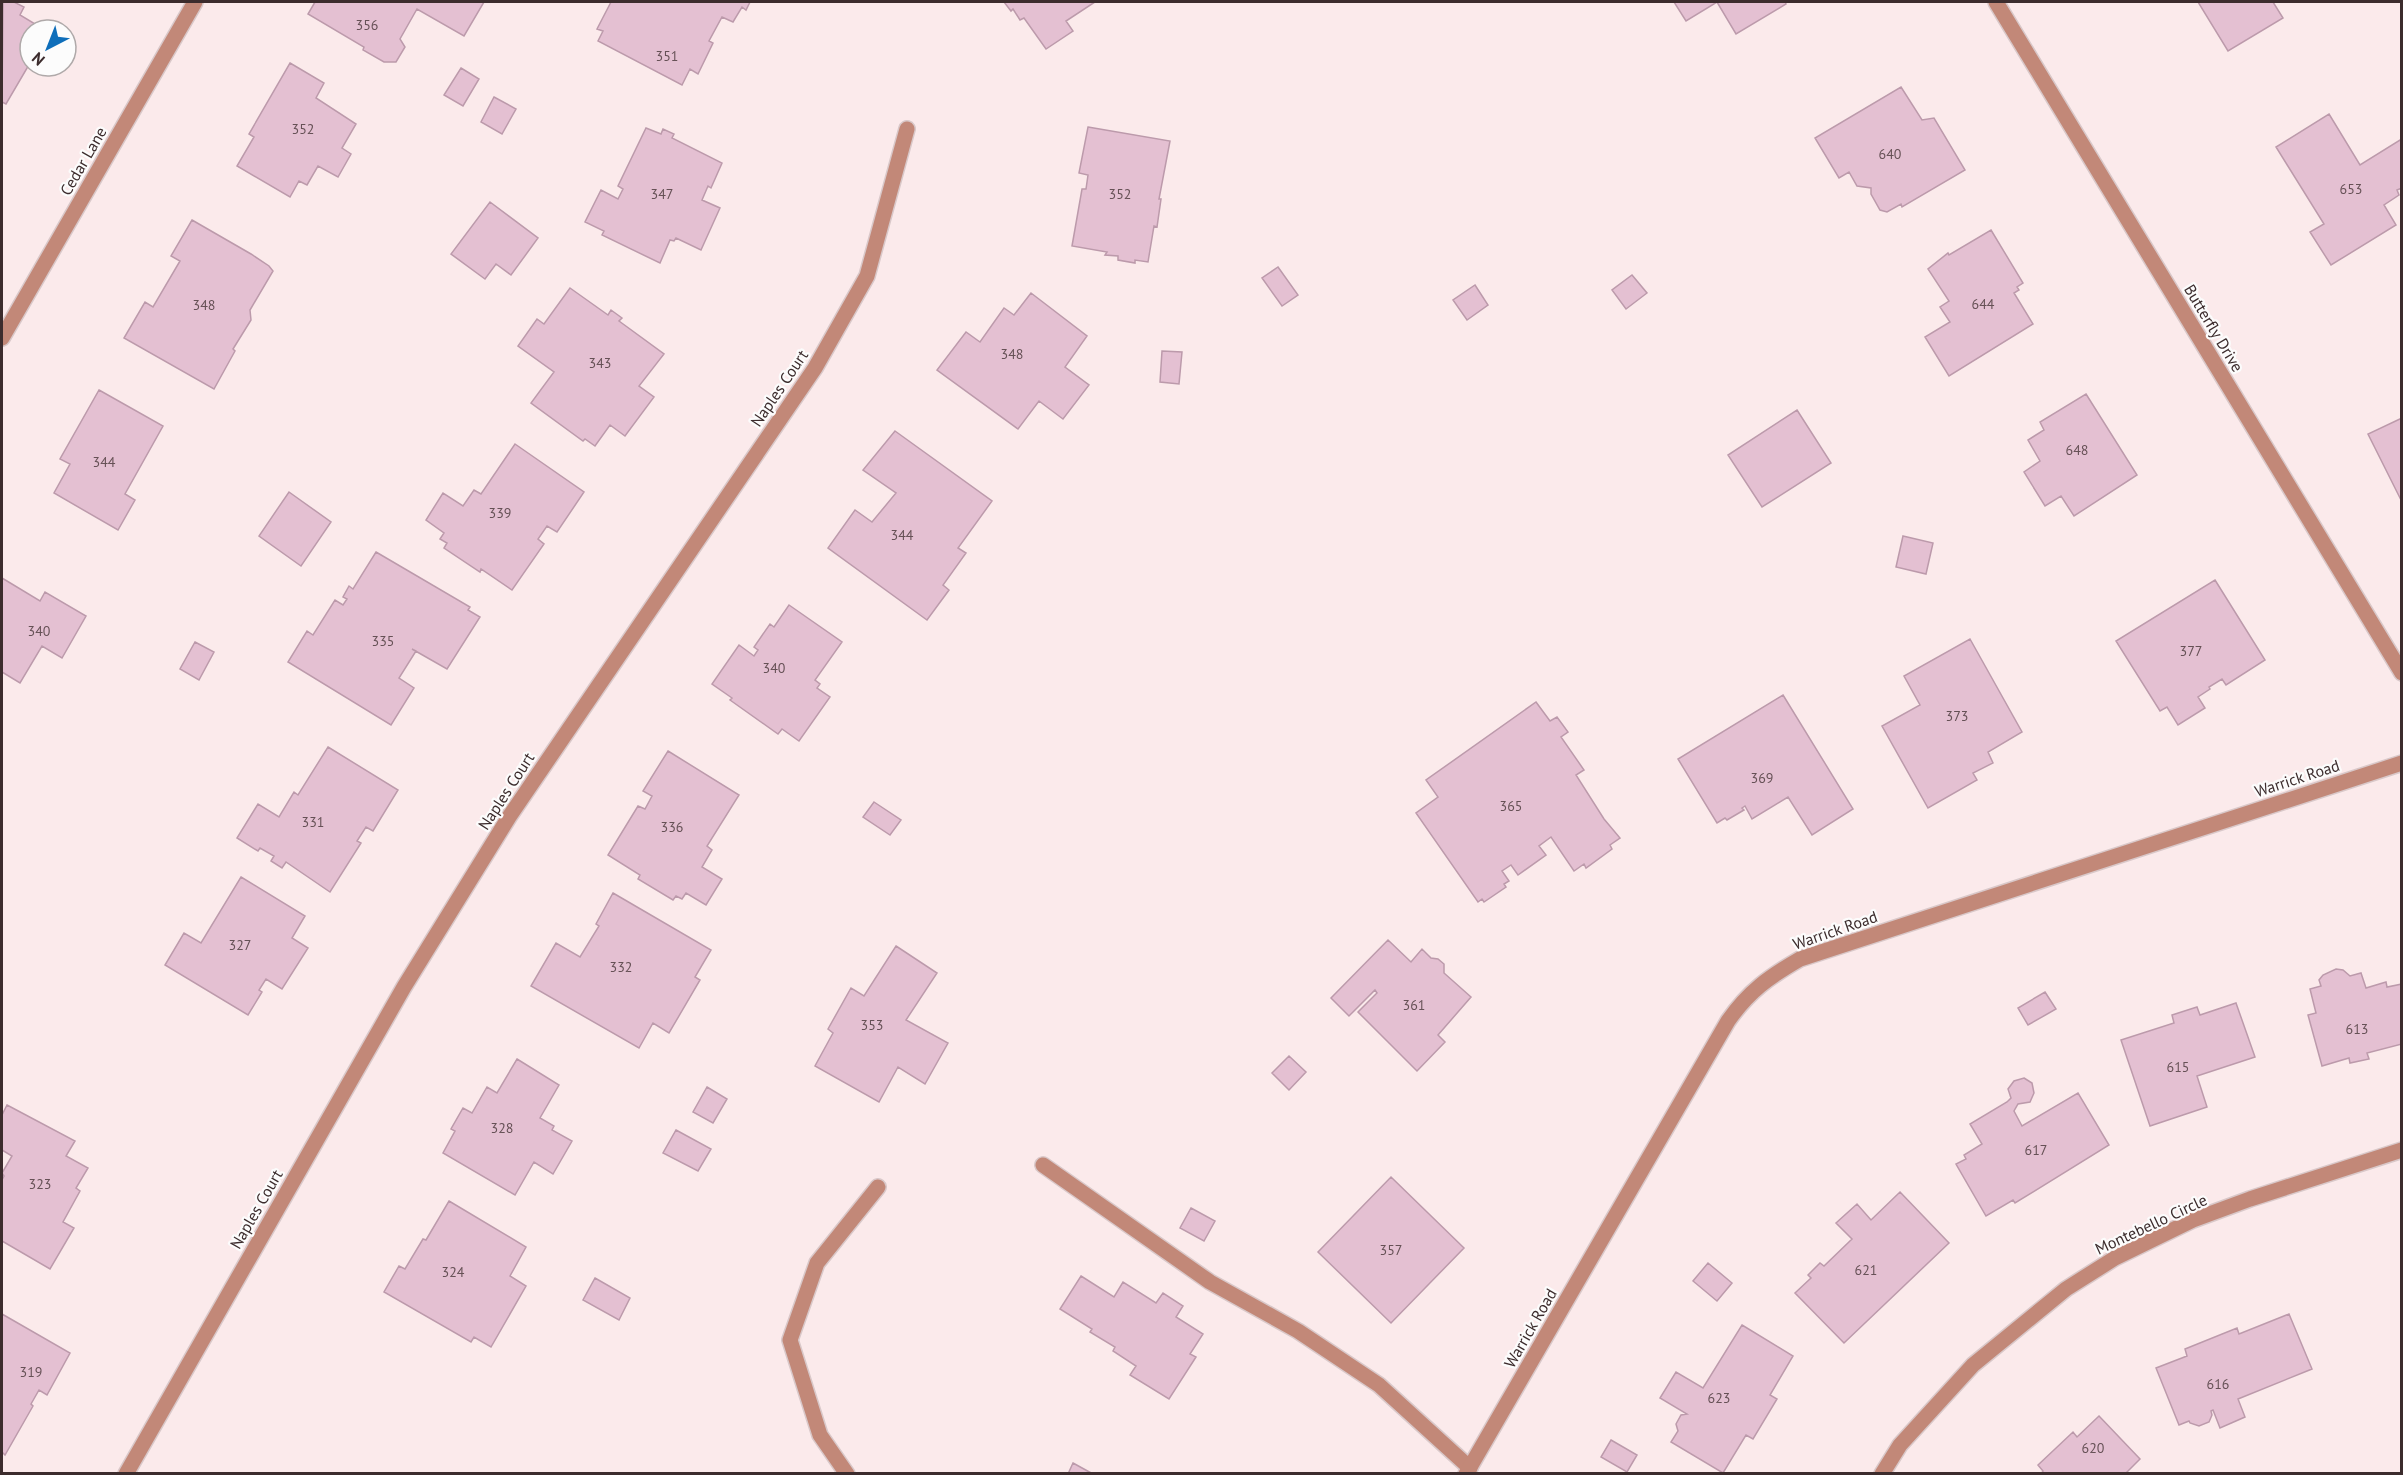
<svg xmlns="http://www.w3.org/2000/svg" width="2403" height="1475" viewBox="0 0 2403 1475" font-family="'PT Sans',sans-serif">
	<style>
		.building { fill: #e4c0d2; stroke: #bc9aab; stroke-width: 1.5 }
		.lines { fill: none; stroke-linecap: round; stroke-linejoin: round }
		.service-casing { stroke: #d9c8c9; stroke-width: 18 }
		.minor-casing { stroke: #d9c8c9; stroke-width: 18 }
		.tertiary-casing { stroke: #d9c8c9; stroke-width: 18 }
		.service { stroke: #c28878; stroke-width: 15 }
		.minor { stroke: #c28878; stroke-width: 15 }
		.tertiary { stroke: #c28878; stroke-width: 15 }
		.labels { text-anchor: middle; stroke-width: 4.5; stroke-linejoin: round; paint-order: stroke }
		.number-label { font-size: 14px; fill: #665156 }
		.street-label { font-size: 16px; fill: #3c2c2d; stroke: #fcfcfc }
	</style>
	<rect width="100%" height="100%" fill="#fbeaeb"/>
	<path class="building" d="M3 2H14L24 7 20 15 45 30H30V63L6 104 2 102Z
		M315 2H484L464 36 417 9 400 39 405 47 396 62H384L363 50 364 47 308 14Z
		M611 2H750L746 10 742 7 733 22 722 17 709 41 713 43 698 74 690 69 682 85 598 41 603 31 597 29Z
		M1004 2H1095L1066 21 1073 31 1046 49 1024 18 1020 20 1013 9 1011 11Z
		M1674 2H1785L1786 4 1736 34 1717 2 1686 21Z
		M2198 2H2273L2283 18 2228 51Z
		M290 63 324 83 316 98 356 124 342 148 351 154 338 177 318 166 307 185 299 181 290 197 237 166 254 137 249 134Z
		M461 68 479 79 463 106 444 95Z
		M1901 87 1922 120 1934 118 1965 170 1902 207 1901 204 1887 212 1880 210 1871 194V188L1857 186 1849 172 1839 178 1815 138Z
		M494 97 516 109 502 134 481 122Z
		M2329 114 2360 165 2400 140 2402 143V188L2397 190 2399 195 2384 205 2396 225 2331 265 2310 232 2324 224 2276 147Z
		M1088 127 1170 141 1159 199H1161L1157 227 1154 226 1148 262 1135 260V263L1118 260V256L1105 255 1107 252 1072 246 1082 189H1086L1088 175 1079 173Z
		M646 128 661 134 663 129 674 134 672 138 722 163 711 188 708 186 702 200 720 208 701 250 676 238 674 241 670 240 660 263 602 235 604 231 585 222 601 190 618 199 623 189 618 186Z
		M490 202 538 238 511 275 496 264 485 279 451 254Z
		M192 220 251 254 269 266 273 271 250 310 251 320 233 349 235 351 214 389 124 338 145 302 153 307 180 261 171 256Z
		M1991 230 2023 283 2017 287 2019 290 2014 293 2033 324 1949 376 1925 337 1950 322 1940 307 1949 301 1928 269 1948 253 1949 255Z
		M1278 267 1298 295 1282 306 1262 278Z
		M1632 275 1647 293 1626 309 1612 290Z
		M1475 285 1488 305 1467 320 1453 300Z
		M570 288 608 315 611 310 622 318 619 321 664 354 639 386 654 397 625 436 610 425 595 446 585 439 583 441 531 403 554 372 518 346 537 319 544 324Z
		M1031 293 1087 336 1065 367 1089 385 1063 419 1039 401 1018 429 937 370 966 332 980 342 1004 308 1014 315Z
		M1162 351 1182 352 1179 384 1160 382Z
		M99 390 163 426 125 494 135 500 118 530 54 493 70 464 60 459Z
		M2086 394 2137 475 2074 516 2061 496 2045 506 2024 472 2040 461 2028 440 2044 430 2040 422Z
		M1797 410 1831 463 1762 507 1728 455Z
		M2402 418V502L2368 434Z
		M895 431 992 501 958 548 966 553 943 585 949 590 927 620 828 548 855 510 872 522 896 493 863 470Z
		M515 444 584 492 557 532 547 526 538 539 544 544 512 590 481 569 480 572 444 548 447 543 440 539 444 533 426 520 443 493 463 506 474 490 481 494Z
		M289 492 331 522 301 566 259 536Z
		M1903 536 1933 543 1926 574 1896 567Z
		M376 552 470 607 468 610 480 617 447 669 412 649 416 651 399 678 414 688 391 725 288 662 307 631 313 635 335 600 343 605 347 599 343 597 349 586 353 589Z
		M2 578 40 601 45 592 86 616 62 658 42 646 20 683 2 672Z
		M2215 580 2265 660 2226 685 2222 679 2209 687 2210 689 2198 697 2205 708 2178 725 2167 707 2160 711 2116 641Z
		M789 605 842 642 815 680 820 684 817 688 830 697 799 741 782 729 778 734 730 700 732 698 712 684 739 645 754 656 758 650 754 647 770 624 774 627Z
		M1970 639 2022 732 1988 752 1993 763 1973 773 1977 780 1928 808 1882 726 1920 705 1904 676Z
		M195 642 214 652 199 680 180 669Z
		M1783 695 1853 809 1812 835 1788 797 1752 819 1745 806 1742 808 1744 810 1727 820 1725 818 1717 823 1678 759Z
		M1536 702 1550 721 1557 717 1568 732 1561 737 1584 770 1576 775 1604 819 1620 838 1610 845 1612 849 1586 868 1584 864 1574 871 1551 837 1539 846 1546 855 1518 875 1511 865 1502 871 1509 881 1504 884 1506 887 1484 902 1482 899 1478 902 1416 813 1438 797 1426 780Z
		M328 747 398 790 373 831 366 827 357 841 361 843 330 892 286 862 282 868 271 861 274 856 260 848 258 851 237 838 258 804 279 817 294 792 298 795Z
		M668 751 739 795 707 846 712 850 702 867 722 879 706 905 686 893 682 899 676 896 673 900 638 879 640 875 608 855 638 806 645 809 652 796 643 791Z
		M874 802 901 820 890 835 863 817Z
		M241 877 305 916 292 938 308 948 282 989 266 979 259 990 262 992 248 1015 165 965 184 933 201 943Z
		M613 893 711 950 695 977 700 980 669 1033 653 1023 639 1048 531 986 556 943 580 957 599 926 596 924Z
		M1388 940 1411 962 1422 949 1431 958 1438 959 1444 964V973L1471 997 1438 1035 1445 1042 1417 1071 1358 1012 1377 993 1375 990 1349 1016 1331 998Z
		M896 946 937 973 906 1020 948 1043 925 1084 898 1067 879 1102 815 1066 833 1033 828 1029 851 988 864 996Z
		M2336 969 2343 970 2350 976 2361 973 2366 988 2386 982 2387 987 2402 984V1044L2367 1053 2369 1059 2350 1063 2349 1058 2322 1066 2308 1015 2316 1013 2310 989 2321 986 2319 980 2323 975Z
		M2045 992 2056 1009 2028 1025 2018 1008Z
		M2236 1003 2255 1057 2197 1076 2207 1107 2150 1126 2121 1040 2174 1023 2172 1015 2197 1007 2200 1015Z
		M1289 1056 1306 1072 1289 1090 1272 1073Z
		M517 1059 559 1085 540 1118 554 1126 552 1130 572 1141 553 1174 534 1162 515 1195 443 1153 455 1131 451 1129 463 1108 472 1113 487 1087 497 1093Z
		M2024 1078 2032 1083 2034 1093 2030 1102 2018 1104 2014 1111 2022 1126 2078 1093 2109 1145 2015 1203 2013 1200 1986 1216 1956 1164 1966 1159 1964 1155 1982 1144 1970 1124 2007 1102 2011 1098 2008 1089 2014 1081Z
		M707 1087 727 1099 713 1123 693 1112Z
		M7 1105 75 1141 66 1156 88 1168 76 1188 80 1191 63 1222 74 1228 50 1269 2 1241V1180L4 1176 2 1173 12 1156 2 1150V1115Z
		M676 1130 711 1149 698 1171 663 1153Z
		M1391 1177 1464 1248 1391 1323 1318 1252Z
		M1900 1192 1949 1243 1844 1343 1795 1293 1811 1278 1808 1275 1820 1263 1824 1266 1852 1239 1836 1223 1857 1204 1871 1220Z
		M449 1201 526 1247 510 1276 526 1286 491 1347 474 1337 471 1342 384 1292 399 1266 405 1269 423 1239 426 1240Z
		M1191 1208 1215 1221 1204 1241 1180 1228Z
		M1708 1263 1732 1283 1717 1301 1693 1281Z
		M1081 1276 1114 1297 1123 1282 1156 1303 1163 1293 1183 1306 1176 1317 1203 1334 1190 1354 1196 1357 1169 1399 1130 1375 1136 1366 1113 1351 1115 1347 1090 1332 1092 1329 1060 1309Z
		M595 1278 630 1298 619 1320 583 1300Z
		M2 1314 70 1353 47 1395 39 1390 31 1404 33 1406 5 1455 2 1452Z
		M2289 1314 2312 1369 2238 1399 2245 1417 2220 1428 2213 1410 2211 1411 2212 1415 2209 1422 2199 1426 2190 1423 2189 1421 2179 1425 2156 1368 2187 1356 2185 1349 2237 1328 2239 1334Z
		M1742 1325 1793 1356 1770 1395 1777 1399 1753 1439 1746 1435 1723 1473 1671 1442 1678 1431 1676 1424 1681 1415 1687 1414 1660 1398 1676 1372 1703 1388Z
		M2099 1416 2140 1459 2125 1474H2041L2043 1471 2038 1465 2073 1432 2077 1437Z
		M1611 1440 1637 1455 1627 1472 1601 1457Z
		M1073 1463 1093 1474H1068Z"/>
	<g class="lines">
		<g class="service-casing">
			<path id="service" d="M1043 1165 1210 1282 1298 1331 1379 1385 1470 1468
				M847 1474 820 1435 790 1340 817 1263 878 1187"/>
		</g>
		<g class="minor-casing">
			<path id="minor" d="M2 338 195 2
				M126 1474 404 987 509 817 815 368 867 276 907 129
				M1466 1474 1728 1021C1749 991 1769 977 1800 959L2402 763
				M1882 1474 1900 1445 1973 1365 2066 1289 2115 1258 2193 1220 2250 1199 2402 1150"/>
		</g>
		<g class="tertiary-casing">
			<path id="tertiary" d="M1996 2 2402 673"/>
		</g>
		<use href="#service" class="service"/>
		<use href="#minor" class="minor"/>
		<use href="#tertiary" class="tertiary"/>
	</g>
	<g class="labels">
		<g class="number-label">
			<text x="367" y="30">356</text>
			<text x="667" y="61">351</text>
			<text x="303" y="134">352</text>
			<text x="1890" y="159">640</text>
			<text x="2351" y="194">653</text>
			<text x="662" y="199">347</text>
			<text x="1120" y="199">352</text>
			<text x="1983" y="309">644</text>
			<text x="204" y="310">348</text>
			<text x="1012" y="359">348</text>
			<text x="600" y="368">343</text>
			<text x="2077" y="455">648</text>
			<text x="104" y="467">344</text>
			<text x="500" y="518">339</text>
			<text x="902" y="540">344</text>
			<text x="39" y="636">340</text>
			<text x="383" y="646">335</text>
			<text x="2191" y="656">377</text>
			<text x="774" y="673">340</text>
			<text x="1957" y="721">373</text>
			<text x="1762" y="783">369</text>
			<text x="1511" y="811">365</text>
			<text x="313" y="827">331</text>
			<text x="672" y="832">336</text>
			<text x="240" y="950">327</text>
			<text x="621" y="972">332</text>
			<text x="1414" y="1010">361</text>
			<text x="872" y="1030">353</text>
			<text x="2357" y="1034">613</text>
			<text x="2178" y="1072">615</text>
			<text x="502" y="1133">328</text>
			<text x="2036" y="1155">617</text>
			<text x="40" y="1189">323</text>
			<text x="1391" y="1255">357</text>
			<text x="1866" y="1275">621</text>
			<text x="453" y="1277">324</text>
			<text x="31" y="1377">319</text>
			<text x="2218" y="1389">616</text>
			<text x="1719" y="1403">623</text>
			<text x="2093" y="1453">620</text>
		</g>
		<g class="street-label">
			<text transform="translate(83 161) rotate(-60)" y="6">Cedar Lane</text>
			<text transform="translate(2214 328) rotate(59)" y="6">Butterfly Drive</text>
			<text transform="translate(779 388) rotate(-56)" y="6">Naples Court</text>
			<text transform="translate(2297 778) rotate(-18)" y="6">Warrick Road</text>
			<text transform="translate(506 791) rotate(-57)" y="6">Naples Court</text>
			<text transform="translate(1835 930) rotate(-19)" y="6">Warrick Road</text>
			<text transform="translate(256 1209) rotate(-60)" y="6">Naples Court</text>
			<text transform="translate(2151 1224) rotate(-25)" y="6">Montebello Circle</text>
			<text transform="translate(1530 1328) rotate(-60)" y="6">Warrick Road</text>
		</g>
	</g>
	<rect width="2403" height="1475" fill="none" stroke="#3c2c2d" stroke-width="6"/>
	<g transform="translate(48 48) rotate(222)"><circle r="28" fill="#fcfcfc" stroke="#afa9a9" stroke-width="1.5"/>
	<path d="M0-4.5L10 22L0 15L-10 22Z" fill="#0e6eba"/>
	<text y="-9" font-size="16" font-weight="bold" text-anchor="middle" fill="#3c2c2d">N</text>
	</g>
</svg>
